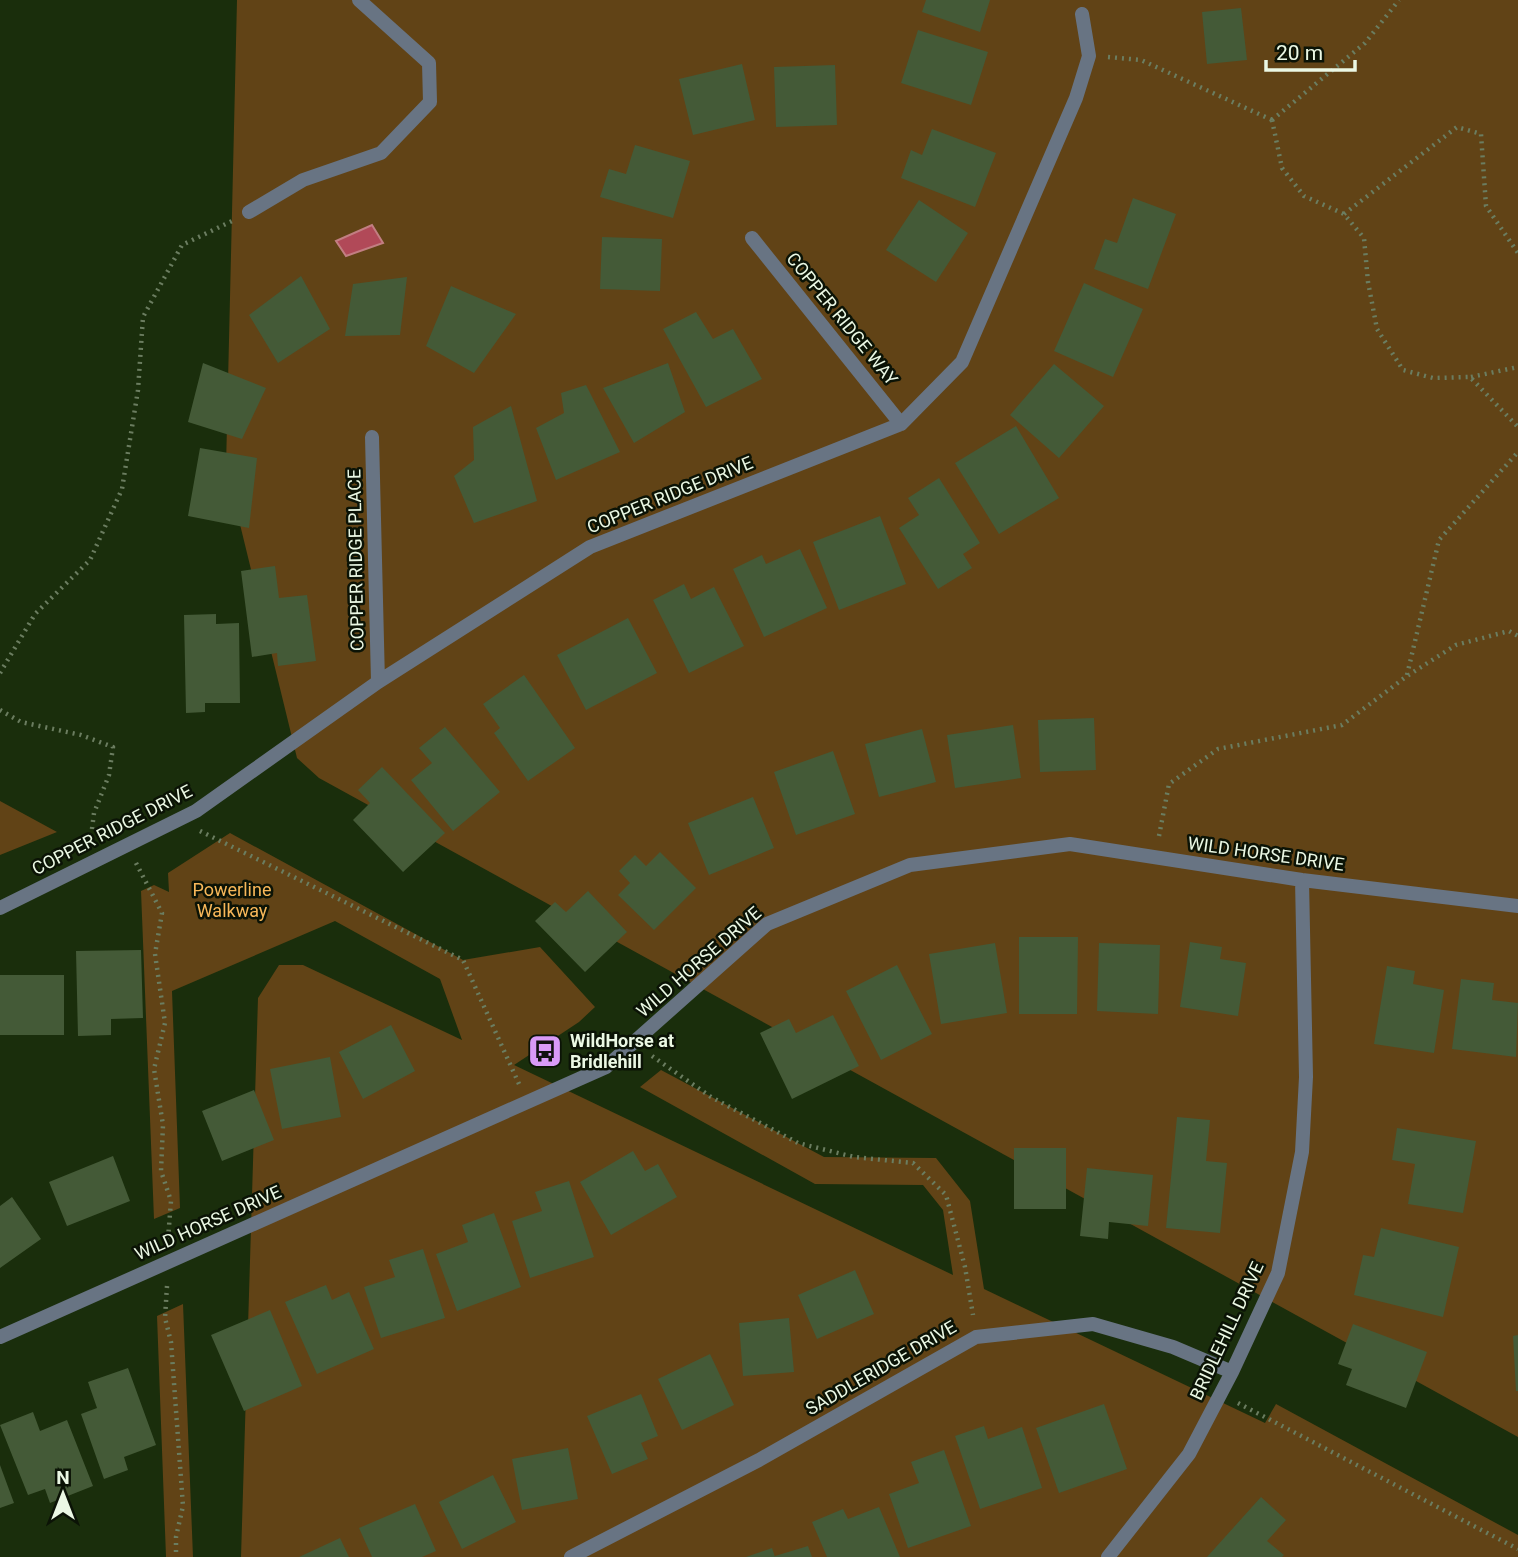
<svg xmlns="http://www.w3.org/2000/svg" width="1518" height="1557" viewBox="0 0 1518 1557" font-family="Roboto,sans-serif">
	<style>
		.green { fill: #614316 }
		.water { fill: #b14958; stroke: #c27e82; stroke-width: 2 }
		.building { fill: #445a37 }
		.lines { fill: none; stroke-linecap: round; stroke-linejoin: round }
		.path { stroke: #6b7d60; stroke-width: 4.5; stroke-dasharray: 2 5; stroke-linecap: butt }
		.lane { stroke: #687483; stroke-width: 14 }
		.street { stroke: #687483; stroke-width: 14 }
		.labels { text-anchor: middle; stroke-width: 5; stroke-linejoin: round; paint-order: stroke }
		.street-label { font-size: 18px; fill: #ebf8e4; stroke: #0b1306 }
		.park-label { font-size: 18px; fill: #f7b759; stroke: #0b1306 }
		.poi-label { font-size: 18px; font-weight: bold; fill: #ebf8e4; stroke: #0b1306; text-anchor: start }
	</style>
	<rect width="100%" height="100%" fill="#1a2e0c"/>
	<path class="green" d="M237 0H1518V1437L319 778 297 758 226 467Z
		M0 801 57 832 0 855Z
		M230 833 463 960 540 947 595 1007 579 1022 514 1065 953 1275 943 1210 923 1185 815 1184 640 1087 661 1070 824 1157 936 1158 970 1201 984 1289 1265 1423 1276 1404 1518 1535V1557H241L258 998 279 965H303L462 1040 440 979 335 921 172 991 180 1208 154 1219 141 891 154 885 169 892 168 873Z
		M183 1304 193 1557H166L157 1316Z"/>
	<path class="water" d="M372 225 383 243 346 256 336 241Z"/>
	<path class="building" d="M926 0H990L980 32 922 12Z
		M1241 8 1247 60 1207 64 1202 12Z
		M918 30 988 52 971 105 901 83Z
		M742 64 755 120 693 135 679 79Z
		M835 65 837 125 776 127 774 67Z
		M932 129 996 153 975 207 901 178 911 150 922 155Z
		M635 145 690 161 673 218 600 197 609 169 626 174Z
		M1133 198 1176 214 1148 289 1094 269 1105 239 1117 243Z
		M919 200 968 233 936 282 886 250Z
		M602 237 662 239 660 291 600 289Z
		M301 276 330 329 278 363 249 315Z
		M407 277 400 335 345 336 353 284Z
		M1084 283 1143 309 1113 377 1054 351Z
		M451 286 516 314 474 373 426 346Z
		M696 312 713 339 733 329 762 379 706 407 663 329Z
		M203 363 266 388 242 439 188 422Z
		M668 363 685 412 634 443 603 388Z
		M1054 364 1104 406 1059 458 1010 415Z
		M586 385 620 452 556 480 536 428 564 413 561 393Z
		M511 406 537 501 474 523 454 476 474 460 473 427Z
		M1016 426 1059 498 999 534 955 463Z
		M200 448 257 458 249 528 188 516Z
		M939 478 980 543 963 554 972 568 938 589 899 528 919 515 908 498Z
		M880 516 906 584 839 610 813 542Z
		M800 549 827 608 764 637 733 569 762 555 766 564Z
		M275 566 279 598 307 595 316 661 278 666 277 653 252 657 241 571Z
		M684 584 691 599 714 587 744 646 689 673 653 600Z
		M216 614V624L239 623 240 703H205V712L186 713 184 615Z
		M628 618 657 673 586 710 557 655Z
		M524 675 575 748 528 781 494 733 500 728 483 704Z
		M1094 718 1096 770 1040 772 1038 720Z
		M1013 725 1021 778 955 788 947 735Z
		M445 727 500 792 453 831 411 780 432 763 419 748Z
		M922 729 936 782 879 797 865 744Z
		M833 751 855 814 796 835 774 772Z
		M382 767 445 833 403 872 353 820 370 803 358 790Z
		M753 797 774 848 709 875 688 823Z
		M660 852 696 888 654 930 618 895 630 883 619 871 635 855 646 866Z
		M588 891 627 932 585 972 535 921 555 902 566 912Z
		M1019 937H1078L1077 1014H1019Z
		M1190 942 1222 947 1220 959 1246 963 1238 1016 1180 1007Z
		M995 943 1007 1013 941 1024 929 954Z
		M1099 943 1160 945 1158 1014 1097 1011Z
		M141 950 143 1018 111 1019V1035L78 1036 76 951Z
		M897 965 932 1034 881 1060 846 991Z
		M1387 966 1415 971 1413 984 1444 990 1434 1053 1374 1044Z
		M0 975H64V1035H0Z
		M1461 979 1494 983 1492 1000 1518 1003 1516 1057 1452 1049Z
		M833 1015 859 1066 792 1099 760 1033 789 1019 796 1033Z
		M391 1025 415 1071 363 1099 339 1052Z
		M330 1057 341 1117 282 1129 270 1069Z
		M254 1090 274 1140 222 1161 202 1111Z
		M1177 1117 1210 1120 1206 1161 1227 1163 1220 1233 1166 1228Z
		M1397 1128 1476 1141 1463 1213 1408 1204 1415 1164 1392 1160Z
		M1014 1148H1066V1209H1014Z
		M633 1151 645 1171 658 1164 677 1197 611 1235 580 1182Z
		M113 1156 130 1201 67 1226 49 1182Z
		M1087 1168 1153 1175 1148 1226 1109 1222 1108 1239 1080 1236Z
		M569 1181 594 1257 530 1278 512 1221 542 1211 535 1192Z
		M12 1197 41 1239 0 1268V1206Z
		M494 1213 521 1287 457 1311 436 1254 468 1242 462 1225Z
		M1381 1228 1459 1247 1443 1317 1354 1295 1363 1255 1374 1257Z
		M423 1249 445 1318 381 1338 364 1287 395 1277 389 1260Z
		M855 1270 874 1314 817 1339 798 1295Z
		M326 1285 332 1300 349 1292 374 1349 317 1374 285 1302Z
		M270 1310 302 1386 244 1411 211 1335Z
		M789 1318 794 1372 743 1376 739 1323Z
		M1353 1324 1427 1352 1406 1408 1346 1385 1352 1369 1338 1364Z
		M1518 1335V1391H1516L1513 1336Z
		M710 1354 734 1405 682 1430 658 1379Z
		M128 1368 156 1445 124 1457 128 1470 104 1479 81 1414 97 1408 88 1382Z
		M641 1394 658 1436 641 1443 648 1459 612 1474 587 1416Z
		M1104 1404 1127 1469 1059 1493 1036 1428Z
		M33 1412 40 1431 67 1420 93 1486 50 1503 45 1489 28 1495 0 1425Z
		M984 1426 988 1439 1022 1427 1042 1488 980 1509 955 1436Z
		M568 1448 578 1499 522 1510 512 1459Z
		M944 1450 971 1526 908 1548 889 1494 919 1483 911 1462Z
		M0 1465 14 1503 0 1508Z
		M493 1475 516 1522 462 1549 439 1502Z
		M1261 1497 1286 1520 1267 1541 1284 1555 1282 1557H1207Z
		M415 1504 436 1551 422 1557H372L359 1528Z
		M879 1507 900 1557H827L812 1522 843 1509 848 1519Z
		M340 1538 349 1557H299Z
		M808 1546 812 1557H775V1556Z
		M772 1548 775 1557H746Z"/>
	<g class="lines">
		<path class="path" d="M1108 57 1141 60 1272 120
			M1272 120 1282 168 1304 196 1344 214 1364 238 1368 282 1377 329 1403 370 1433 378 1470 377 1518 427
			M1272 120 1365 43 1399 0
			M1344 214 1457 127 1481 134 1486 206 1518 253
			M1471 377 1518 367
			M0 673 35 614 90 560 122 489 138 390 143 317 182 245 232 221
			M1407 675 1439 540 1518 452
			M0 710 21 722 81 735 113 747 109 775 94 813 92 829 102 834
			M200 831 463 960 519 1084
			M1159 836 1169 784 1218 749 1342 725 1407 676 1456 645 1509 631 1518 636
			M136 863 162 913 155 954 165 1023 154 1069 163 1125 161 1171 171 1201 168 1239
			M652 1056 711 1097 798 1143 854 1157 913 1163 946 1195 965 1267 973 1315
			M167 1286 165 1318 171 1342 183 1506 176 1537V1557
			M1238 1403 1518 1549"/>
		<path class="lane" d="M249 212 303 180 381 153 430 102 429 63 359 0"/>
		<path class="street" d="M752 238 901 424
			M372 437 378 682
			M0 908 196 811 378 682 590 547 901 424 962 362 1076 98 1089 56 1082 14
			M0 1337 606 1067 767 924 910 865 1070 844 1302 880 1518 906
			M571 1557 759 1460 976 1337 1093 1324 1173 1347 1232 1372
			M1108 1557 1189 1454 1232 1372 1278 1273 1302 1152 1306 1077 1302 880"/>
	</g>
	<defs>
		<g id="bus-square" transform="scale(1.75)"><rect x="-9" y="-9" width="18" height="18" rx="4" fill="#d99af7" stroke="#0b1306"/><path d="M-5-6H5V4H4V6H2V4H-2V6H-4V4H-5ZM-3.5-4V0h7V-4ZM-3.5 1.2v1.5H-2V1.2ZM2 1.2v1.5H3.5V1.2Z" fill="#111"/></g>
	</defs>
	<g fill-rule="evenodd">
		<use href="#bus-square" x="545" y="1051"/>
	</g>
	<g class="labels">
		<g class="street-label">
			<text transform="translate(842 319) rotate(51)" y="6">COPPER RIDGE WAY</text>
			<text transform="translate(670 495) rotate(-22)" y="6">COPPER RIDGE DRIVE</text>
			<text transform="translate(356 560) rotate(-91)" y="6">COPPER RIDGE PLACE</text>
			<text transform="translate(112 830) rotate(-27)" y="6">COPPER RIDGE DRIVE</text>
			<text transform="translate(1266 854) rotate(8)" y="6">WILD HORSE DRIVE</text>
			<text transform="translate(699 962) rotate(-41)" y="6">WILD HORSE DRIVE</text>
			<text transform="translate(208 1223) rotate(-24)" y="6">WILD HORSE DRIVE</text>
			<text transform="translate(1227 1331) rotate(-65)" y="6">BRIDLEHILL DRIVE</text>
			<text transform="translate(881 1368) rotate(-30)" y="6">SADDLERIDGE DRIVE</text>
		</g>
		<g class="park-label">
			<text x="232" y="896">Powerline<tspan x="232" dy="21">Walkway</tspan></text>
		</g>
		<g class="poi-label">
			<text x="570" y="1047">WildHorse at<tspan x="570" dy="21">Bridlehill</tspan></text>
		</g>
	</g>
	<g transform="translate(63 1494)" stroke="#0b1306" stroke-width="5" paint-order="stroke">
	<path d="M0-5L12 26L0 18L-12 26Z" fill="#ebf8e4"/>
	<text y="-10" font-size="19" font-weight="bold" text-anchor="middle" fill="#ebf8e4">N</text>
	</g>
	<path d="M1266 60v10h89v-10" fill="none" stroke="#ebf8e4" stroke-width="3.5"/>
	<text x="1276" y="60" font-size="21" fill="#ebf8e4" stroke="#0b1306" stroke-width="5" paint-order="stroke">20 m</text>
</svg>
